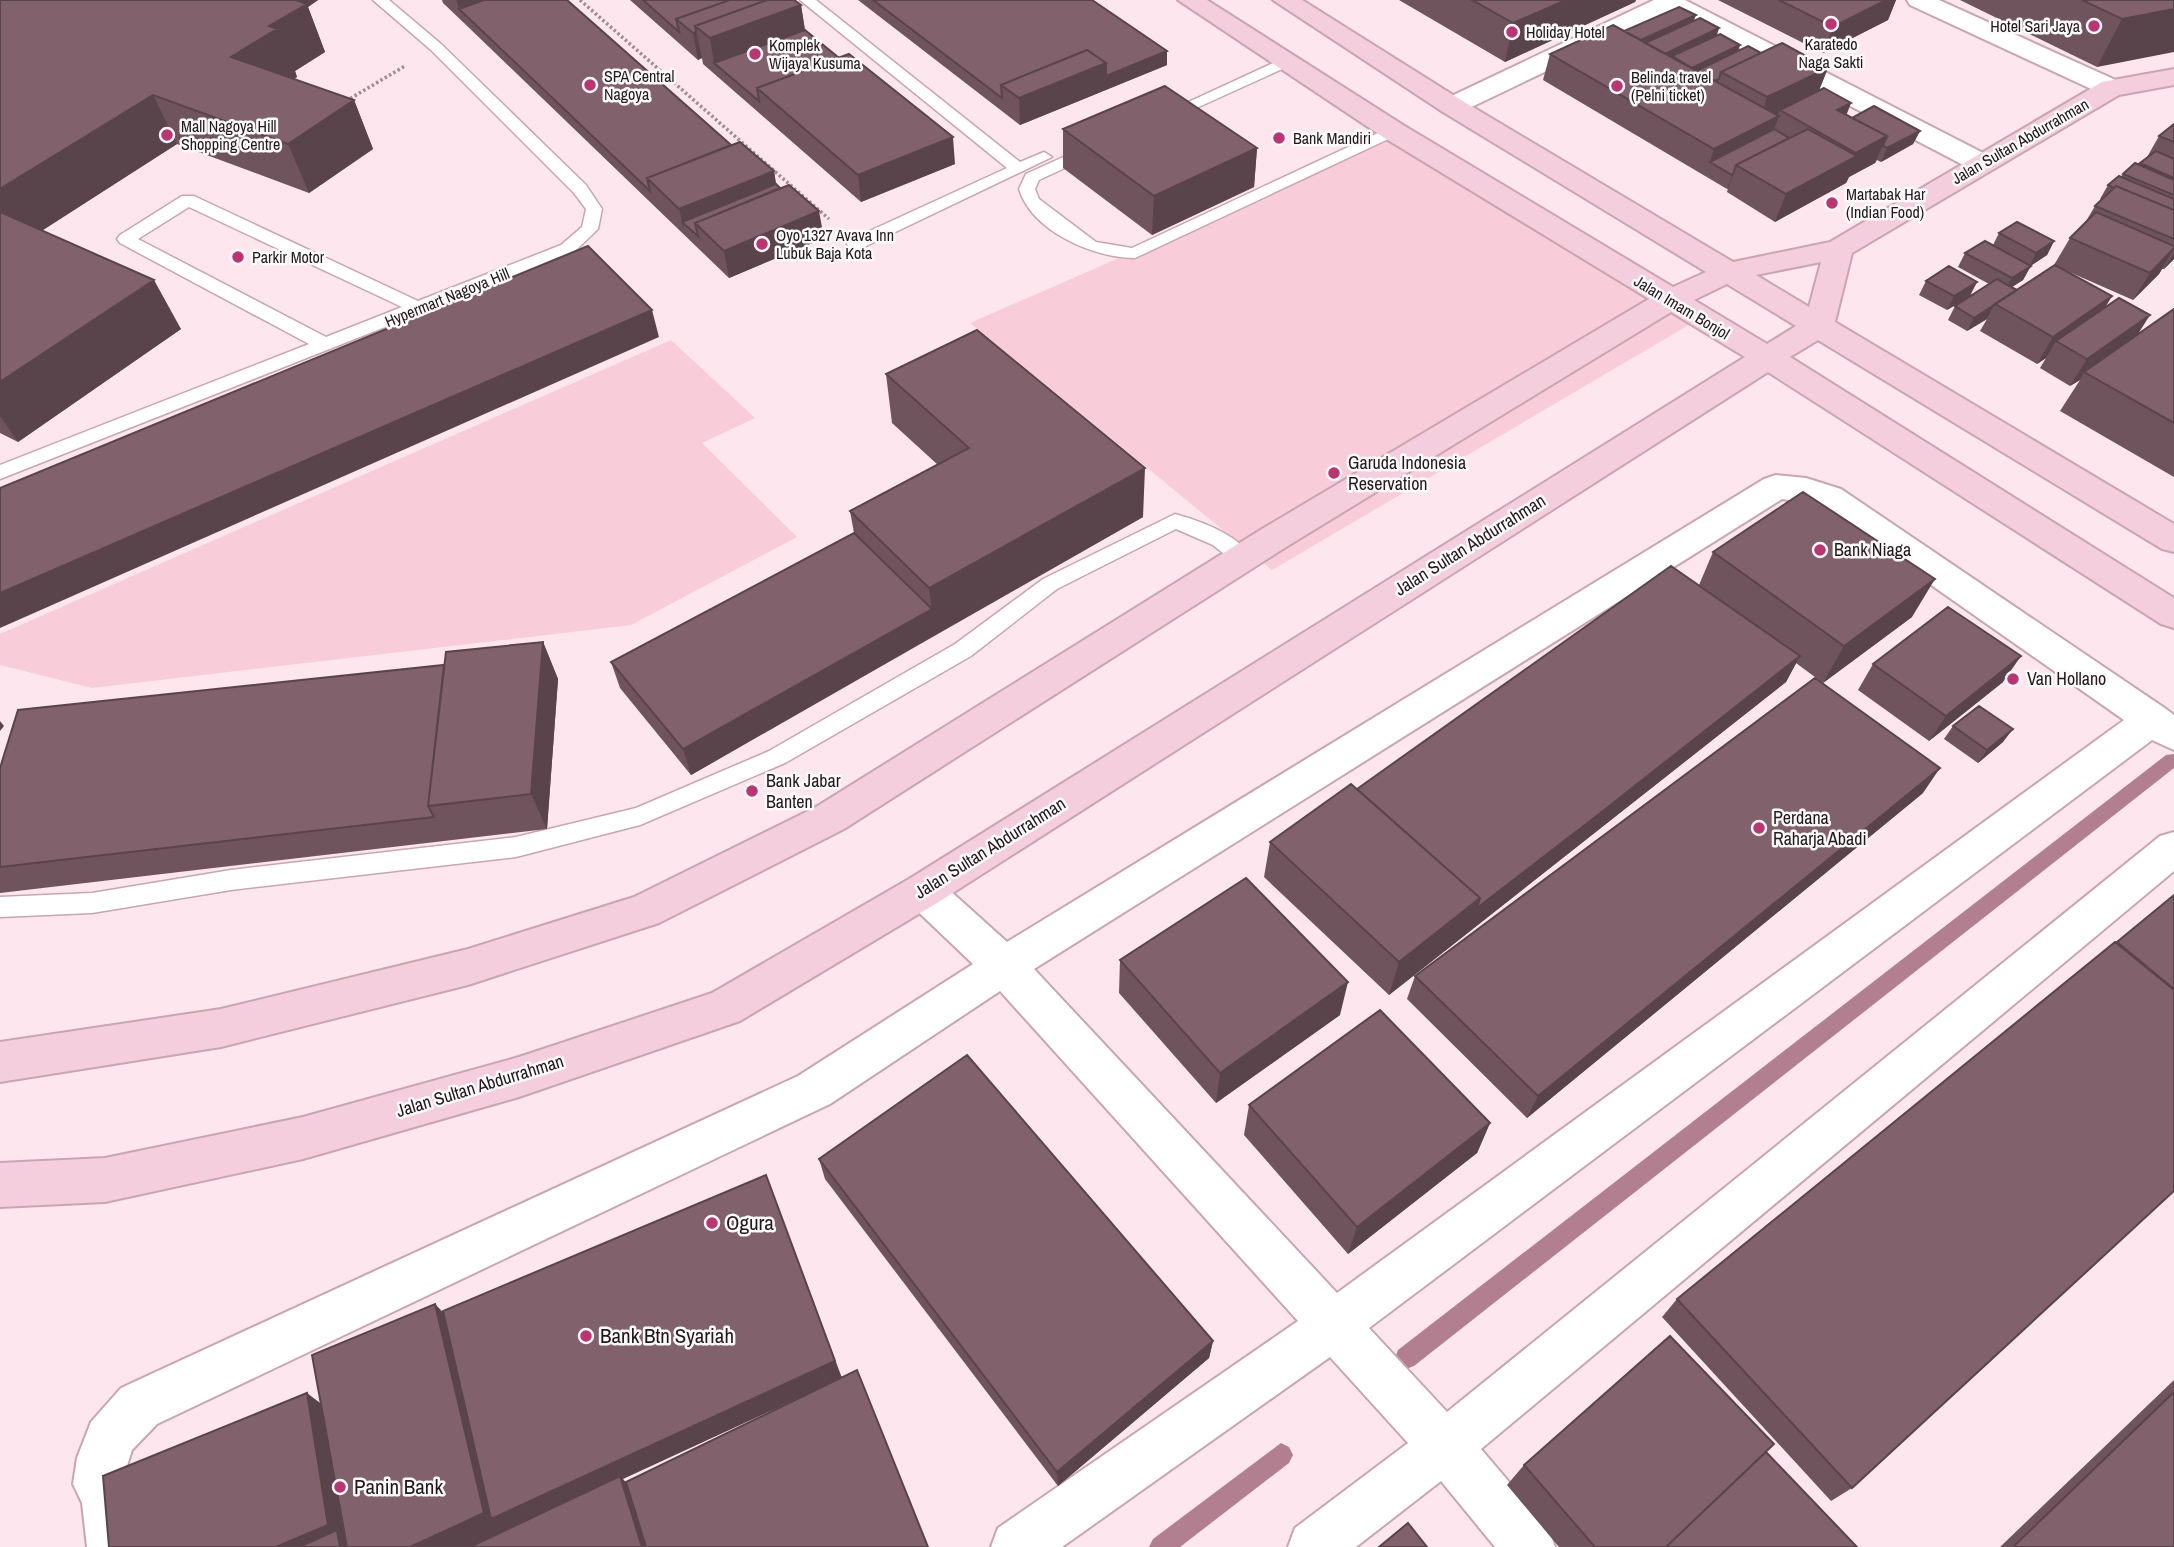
<svg xmlns="http://www.w3.org/2000/svg" width="2174" height="1547" viewBox="0 0 2174 1547" font-family="'Archivo Narrow',sans-serif">
	<style>
		.green { fill: #f9ccda }
		.lines { fill: none; stroke-linecap: round; stroke-linejoin: round }
		.stream { fill: #b27f90; fill-rule: evenodd }
		.lane-casing { stroke: #c9a5b0; stroke-width: 3 }
		.street-casing { stroke: #c9a5b0; stroke-width: 4 }
		.secondary-casing { stroke: #c9a5b0; stroke-width: 4 }
		.path { stroke: #9f8c92; stroke-width: 3.5; stroke-dasharray: 2.5 2.5; stroke-linecap: butt }
		.lane { fill: #fff; fill-rule: evenodd }
		.street { fill: #fff; fill-rule: evenodd }
		.secondary { fill: #f5cede; fill-rule: evenodd }
		.wall { fill: #6f535d }
		.shaded-wall { fill: #5a444c }
		.building { fill: #81616c; stroke: #5a444c; stroke-width: 2 }
		.poi-dot { fill: #bc3471; stroke: #fafafa; stroke-width: 2.5 }
		.labels { text-anchor: middle; stroke-width: 5; stroke-linejoin: round; paint-order: stroke }
		.far-poi-label { font-size: 16px; fill: #23171b; stroke: #fafafa; text-anchor: start }
		.far-street-label { font-size: 16px; fill: #23171b; stroke: #fafafa }
		.poi-label { font-size: 18px; fill: #23171b; stroke: #fafafa; text-anchor: start }
		.street-label { font-size: 18px; fill: #23171b; stroke: #fafafa }
		.near-poi-label { font-size: 21px; fill: #23171b; stroke: #fafafa; text-anchor: start }
	</style>
	<rect width="100%" height="100%" fill="#fde6ed"/>
	<path class="green" d="M1392 139 1699 319 1272 570 970 323Z
		M671 340 755 418 702 443 797 537 631 625 92 688 0 665V634Z"/>
	<g class="lines">
		<path class="stream" d="M2174 754V768L1414 1366 1406 1369 1398 1366 1395 1358 1398 1350 2166 755Z
			M1281 1443 1289 1447 1293 1455 1289 1463 1180 1547H1149L1153 1539Z"/>
		<g class="lane-casing">
			<path id="lane" d="M373 0H389L441 44 586 185 602 209 598 229 573 253 0 479V465L309 344 120 243 117 239 120 235 182 196H194L418 301 561 245 582 227 586 209 574 193 431 50ZM189 207 402 307 326 337 138 239Z
				M800 0H816L1020 162 1044 152 1052 157 862 248H850L847 244 850 240 1007 168Z
				M1286 57 1294 62 1291 65 1170 120 1164 122 1156 117Z
				M1393 126 1401 131 1399 134 1135 258C1093 258 1032 231 1019 189L1026 174 1085 147H1097V153L1039 180 1035 189 1039 199 1096 242 1132 248Z
				M1175 514C1200 521 1238 534 1252 558L1249 563H1235L1213 545 1176 529 1057 589 971 656 785 763 640 825 516 857 231 890 92 913 0 917V897L92 893 231 870 516 837 636 808 769 751 955 644 1043 579Z"/>
		</g>
		<g class="street-casing">
			<path id="street" d="M1654 0H1685L1991 157 1995 163 1991 169H1971L1670 12 1461 112H1443L1439 106 1443 100Z
				M1907 0H1939L2120 82 2124 88 2120 94H2102L1910 5Z
				M1776 475 1806 478 1841 489 2166 709 2174 715V750L2152 740 1369 1328 1447 1412 2160 836 2174 832V871L1481 1449 1548 1528 1555 1547H1495L1441 1481 1356 1547H1288L1295 1528 1408 1443 1330 1357 1062 1547H991L998 1528 1298 1321 1000 991 830 1104 157 1424 132 1450 126 1469 139 1547H87L82 1503 73 1484 77 1458 91 1422 121 1388 798 1076 973 964 909 903 903 891 909 879 923 874 937 879 1007 942 1764 479ZM1782 499 1817 505 2124 720 1337 1293 1034 969Z"/>
		</g>
		<g class="secondary-casing">
			<path id="secondary" d="M1178 0H1207L1403 125 1673 287 1706 272 1443 112 1273 0H1302L1461 100 1733 262 1830 242 2102 82 2174 69V85L2119 95 1852 253 1835 322 2174 524V552L2162 549 1818 340 1790 357 2174 598V628L2161 624 1768 372 937 903 740 1021 519 1097 303 1159 105 1202 0 1207V1163L105 1158 303 1117 519 1057 712 993 909 879 1745 357 1671 312 1286 547 844 829 659 923 468 985 221 1047 0 1082V1042L221 1009 468 949 634 897 816 807 1262 529 1649 299 1383 137ZM1821 262 1809 307 1756 275ZM1727 284 1796 326 1767 344 1694 300Z"/>
		</g>
		<path class="path" d="M580 0 829 219
			M346 101 405 66"/>
		<use href="#lane" class="lane"/>
		<use href="#street" class="street"/>
		<use href="#secondary" class="secondary"/>
	</g>
	<path class="wall" d="M0 0H318L308 7 325 52 295 71 297 77 294 79 354 100 373 149 309 193 177 144 42 230 181 329 18 442 0 433Z
		M442 0H567L731 145 774 171 776 184 824 238 729 278 463 22 443 3Z
		M630 0H794L801 5 805 30 955 164 861 202 703 64 702 58 698 60Z
		M858 0H1092L1167 65 1020 125Z
		M1399 0H1636L1635 2 1505 62Z
		M1718 0H1896L1888 20 1823 53Z
		M1960 0H2174L2097 67Z
		M1694 20 1738 50 1761 53 1828 68 1819 91 1846 115 1852 118 1920 131 1913 144 1881 162 1877 160 1875 163 1849 177 1846 183 1775 222 1727 192 1728 188 1727 189 1543 80 1550 54 1624 31Z
		M2174 124V259L2164 269H2162L2159 274 2133 300 2058 267 2138 335 2174 309V477L2060 411 2080 380 2070 386 2040 368 2046 358 2037 364 1980 331 1987 319 1967 331 1948 320 1955 306 1989 284 1958 267 1965 253 1993 245 1999 233 2054 241 2047 255 2030 266 2023 280 2012 287 2017 290 2054 265 2070 238 2085 223 2095 206 2101 200 2100 199 2108 185 2121 177 2123 174 2139 165 2146 159 2159 136Z
		M1063 129 1257 148 1254 187 1152 235 1063 168Z
		M1926 281 1970 296 1947 310 1919 295Z
		M886 374 1143 517 691 775 620 688 611 662 854 533 850 511 938 465 892 423Z
		M1713 552 1912 617 1823 683 1796 663 1786 682 1389 995 1264 877 1270 842 1699 585Z
		M543 642 558 679 547 829 0 893V768Z
		M1873 664 2003 682 1929 741 1858 690Z
		M1953 726 2003 742 1978 763 1944 739Z
		M1923 793 1527 1118 1407 999 1415 976Z
		M2174 895V1191L1852 1488 1831 1501 1662 1317 1677 1299Z
		M1120 960 1340 1015 1216 1103 1119 993Z
		M1249 1105 1490 1123 1477 1153 1348 1254 1244 1135Z
		M819 1159 1213 1341 1209 1358 1058 1486 825 1179Z
		M2174 1380V1547H2000Z
		M1766 1452 1857 1547H1559L1507 1485 1524 1465Z"/>
	<path class="shaded-wall" d="M254 0H318L308 7 325 52 295 71 297 77 253 106 231 57Z
		M456 0H528L459 9Z
		M1566 0H1636L1635 2 1505 62 1513 23Z
		M1886 0H1896L1888 20 1823 53 1833 27Z
		M801 5 807 44 714 63 710 38Z
		M2174 9V52L2097 67 2122 19Z
		M1696 15 1691 29 1650 48 1637 42Z
		M695 26 702 58 698 60 693 33Z
		M1719 28 1715 42 1670 63 1663 55Z
		M1740 45 1736 59 1699 76 1692 68Z
		M1167 51V65L1020 125 1019 98 1106 63Z
		M1828 68 1817 94 1780 110 1778 114 1758 124 1767 97Z
		M153 95 177 144 9 252 0 237V189Z
		M354 100 373 149 309 193 288 144Z
		M1851 103 1843 124 1837 110Z
		M1779 116 1769 143 1710 162 1714 149Z
		M1920 131 1913 144 1881 162 1887 148Z
		M1887 136 1875 163 1849 177 1846 183 1775 222 1786 194 1853 159 1856 153Z
		M953 137 955 164 861 202 858 175Z
		M1257 148 1254 187 1152 235 1154 196Z
		M774 171 778 198 695 223 682 222 686 236 679 209Z
		M1733 174 1728 188 1727 189 1732 175Z
		M819 211 824 238 729 278 724 251Z
		M2054 241 2047 255 2029 267 2036 253Z
		M2174 248 2159 274 2133 300 2150 273Z
		M2174 253V259L2164 269Z
		M2031 266 2023 280 2004 292 2012 278Z
		M154 280 181 329 18 442 0 416V382Z
		M1977 282 1970 296 1947 310 1954 296Z
		M2112 296 2096 323 2056 341 2046 358 2037 364 2053 337Z
		M1994 305 1987 319 1967 331 1974 318Z
		M652 310 659 337 0 628V593Z
		M2150 315 2133 342 2084 372 2080 380 2070 386 2087 359Z
		M1145 468 1143 517 935 635 929 588Z
		M1935 579 1912 617 1823 683 1844 646Z
		M932 609 935 635 691 775 683 749Z
		M543 642 558 679 547 829 531 794Z
		M1800 656 1786 682 1389 995 1399 962 1480 898Z
		M2021 656 2003 682 1929 741 1946 716Z
		M0 721 4 726 0 731Z
		M2013 729 2003 742 1978 763 1987 750Z
		M1940 768 1923 793 1527 1118 1538 1096Z
		M1348 982 1340 1015 1216 1103 1220 1073Z
		M1490 1123 1477 1153 1348 1254 1357 1227Z
		M766 1175 842 1378 623 1479 638 1496 654 1547H410L435 1304 459 1329Z
		M1213 1341 1209 1358 1058 1486 1057 1472Z
		M307 1393 336 1415 359 1547H276Z"/>
	<path class="building" d="M0 0H296L307 4 269 26 277 29 231 57 354 100 288 144 153 95 0 189Z
		M484 0H567L731 145 647 178 650 191 459 9Z
		M643 0H730L676 19 679 32Z
		M730 0H767L695 26 696 32 693 33 676 19Z
		M767 0H794L801 5 710 38 695 26Z
		M873 0H1092L1167 51 1106 76V63L1087 50 1001 85 1002 98Z
		M1472 0H1566L1513 23Z
		M1779 0H1886L1833 27Z
		M2082 0H2174V9L2122 19Z
		M1679 7 1696 15 1641 40 1624 31Z
		M1700 18 1719 28 1665 54 1645 43Z
		M1613 25 1779 116 1714 149 1550 54Z
		M805 30 839 58 757 88 759 101 714 63Z
		M1720 34 1740 45 1692 68 1672 56Z
		M1782 43 1828 68 1767 97 1721 72Z
		M1748 46 1761 53 1721 72 1719 79 1715 81 1696 71Z
		M1087 50 1106 63 1019 98 1001 85Z
		M849 54 953 137 858 175 757 88Z
		M1165 86 1257 148 1154 196 1063 129Z
		M1824 88 1851 103 1837 110 1887 136 1856 153 1780 110Z
		M1874 106 1920 131 1887 148 1883 146 1887 136 1852 118Z
		M2174 124V142L2159 136Z
		M1774 129 1789 138 1736 165 1733 174 1732 175 1710 162Z
		M1808 129 1857 156 1786 194 1736 165Z
		M740 142 774 171 679 209 647 178Z
		M2156 151 2174 159V178L2140 163Z
		M2135 163 2174 180V195L2123 174Z
		M2119 176 2174 199V210L2116 186 2114 188 2108 185Z
		M776 184 780 188 695 223 698 236 682 222Z
		M789 185 819 211 724 251 695 223Z
		M2116 186 2174 210V239L2095 206Z
		M0 212 154 280 0 382Z
		M2096 212 2174 246V248L2150 273 2070 238Z
		M2017 222 2054 241 2036 253 1999 233Z
		M1985 241 2031 266 2012 278 1965 253Z
		M588 246 652 310 0 593V488Z
		M2055 265 2112 296 2053 337 1995 304Z
		M1949 266 1977 282 1954 296 1926 281Z
		M1997 279 2017 290 1974 318 1955 306Z
		M2119 298 2150 315 2087 359 2056 341Z
		M2174 309V423L2084 372Z
		M977 330 1145 468 929 588 850 511 969 448 886 374Z
		M1803 492 1935 579 1844 646 1713 552Z
		M854 533 932 609 683 749 611 662Z
		M1671 566 1800 656 1594 818 1477 908 1480 898 1357 789Z
		M1948 607 2021 656 1946 716 1873 664Z
		M543 642 531 794 428 806 446 652Z
		M444 665 428 806 434 817 0 867V768L18 710Z
		M1815 678 1940 768 1538 1096 1415 976Z
		M1979 706 2013 729 1987 750 1953 726Z
		M1351 784 1480 898 1399 962 1270 842Z
		M1246 878 1348 982 1220 1073 1120 960Z
		M2174 895V989L2117 942Z
		M2115 942 2174 990V1191L1852 1488 1677 1299Z
		M1380 1010 1490 1123 1357 1227 1249 1105Z
		M967 1055 1213 1341 1057 1472 819 1159Z
		M766 1175 835 1361 491 1519 443 1311Z
		M435 1304 484 1513 410 1547H347L312 1355Z
		M1670 1336 1774 1444 1666 1547H1595L1524 1465Z
		M857 1370 928 1547H646L626 1482Z
		M2174 1392V1547H2013Z
		M307 1393 328 1525 276 1547H109L103 1476Z
		M1766 1452 1857 1547H1666Z
		M620 1476 642 1547H470Z
		M1408 1523 1427 1547H1379Z
		M337 1530 340 1547H299Z"/>
	<g class="poi-dot">
		<circle cx="1831" cy="24" r="7"/>
		<circle cx="2094" cy="26" r="7"/>
		<circle cx="1512" cy="32" r="7"/>
		<circle cx="755" cy="54" r="7"/>
		<circle cx="590" cy="85" r="7"/>
		<circle cx="1617" cy="86" r="7"/>
		<circle cx="167" cy="135" r="7"/>
		<circle cx="1279" cy="138" r="7"/>
		<circle cx="1832" cy="203" r="7"/>
		<circle cx="762" cy="244" r="7"/>
		<circle cx="238" cy="257" r="7"/>
		<circle cx="1334" cy="473" r="7"/>
		<circle cx="1820" cy="550" r="7"/>
		<circle cx="2013" cy="679" r="7"/>
		<circle cx="752" cy="791" r="7"/>
		<circle cx="1759" cy="828" r="7"/>
		<circle cx="712" cy="1223" r="7"/>
		<circle cx="586" cy="1336" r="7"/>
		<circle cx="340" cy="1487" r="7"/>
	</g>
	<g class="labels">
		<g class="far-poi-label">
			<text x="2080" y="32" text-anchor="end">Hotel Sari Jaya</text>
			<text x="1526" y="38">Holiday Hotel</text>
			<text x="1831" y="50" text-anchor="middle">Karatedo<tspan x="1831" dy="18">Naga Sakti</tspan></text>
			<text x="769" y="51">Komplek<tspan x="769" dy="18">Wijaya Kusuma</tspan></text>
			<text x="604" y="82">SPA Central<tspan x="604" dy="18">Nagoya</tspan></text>
			<text x="1631" y="83">Belinda travel<tspan x="1631" dy="18">(Pelni ticket)</tspan></text>
			<text x="181" y="132">Mall Nagoya Hill<tspan x="181" dy="18">Shopping Centre</tspan></text>
			<text x="1293" y="144">Bank Mandiri</text>
			<text x="1846" y="200">Martabak Har<tspan x="1846" dy="18">(Indian Food)</tspan></text>
			<text x="776" y="241">Oyo 1327 Avava Inn<tspan x="776" dy="18">Lubuk Baja Kota</tspan></text>
			<text x="252" y="263">Parkir Motor</text>
		</g>
		<g class="far-street-label">
			<text transform="translate(2020 141) rotate(-30)" y="6">Jalan Sultan Abdurrahman</text>
			<text transform="translate(447 297) rotate(-22)" y="6">Hypermart Nagoya Hill</text>
			<text transform="translate(1682 307) rotate(31)" y="6">Jalan Imam Bonjol</text>
		</g>
		<g class="poi-label">
			<text x="1348" y="469">Garuda Indonesia<tspan x="1348" dy="21">Reservation</tspan></text>
			<text x="1834" y="556">Bank Niaga</text>
			<text x="2027" y="685">Van Hollano</text>
			<text x="766" y="787">Bank Jabar<tspan x="766" dy="21">Banten</tspan></text>
			<text x="1773" y="824">Perdana<tspan x="1773" dy="21">Raharja Abadi</tspan></text>
		</g>
		<g class="street-label">
			<text transform="translate(1470 545) rotate(-32)" y="6">Jalan Sultan Abdurrahman</text>
			<text transform="translate(990 848) rotate(-32)" y="6">Jalan Sultan Abdurrahman</text>
			<text transform="translate(480 1086) rotate(-17)" y="6">Jalan Sultan Abdurrahman</text>
		</g>
		<g class="near-poi-label">
			<text x="726" y="1230">Ogura</text>
			<text x="600" y="1343">Bank Btn Syariah</text>
			<text x="354" y="1494">Panin Bank</text>
		</g>
	</g>
</svg>
